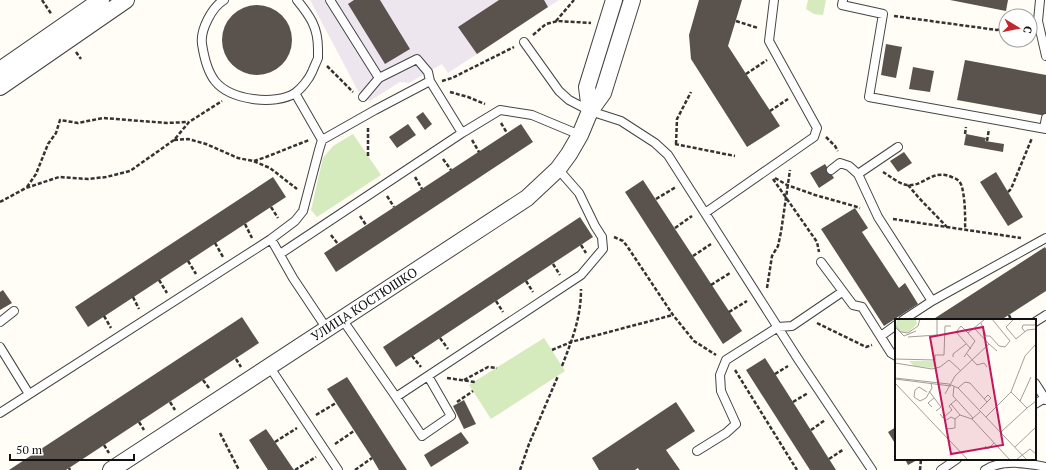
<svg xmlns="http://www.w3.org/2000/svg" width="1046" height="470" viewBox="0 0 1046 470" font-family="'PT Serif',serif">
	<style>
		.industrial { fill: #eee6ef }
		.green { fill: #d5ebbd }
		.building { fill: #5a524d }
		.lines { fill: none; stroke-linecap: round; stroke-linejoin: round }
		.service-casing { stroke: #444; stroke-width: 10 }
		.minor-casing { stroke: #444; stroke-width: 18 }
		.path { stroke: #333; stroke-width: 2.5; stroke-dasharray: 4 2; stroke-linecap: butt }
		.service { stroke: #fff; stroke-width: 8 }
		.minor { stroke: #fff; stroke-width: 16 }
		.labels { text-anchor: middle; stroke-width: 4; stroke-linejoin: round; paint-order: stroke }
		.street-label { font-size: 13px; fill: #111; stroke: #fff }
		.inset-road { fill: none; stroke: #a09f9a; stroke-width: 1 }
		.view { fill: #c2185b; fill-opacity: 0.15; stroke: #c2185b; stroke-width: 2 }
		.inset-edge { fill: none; stroke: #111; stroke-width: 2 }
	</style>
	<rect width="100%" height="100%" fill="#fffdf5"/>
	<path class="industrial" d="M310 0H559L448 73 442 64 409 83 400 82 370 101 363 97 358 91Z"/>
	<path class="green" d="M808 0H826L823 15 814 14 806 9Z
		M353 134 381 175 317 217 311 210 323 158 333 146Z
		M544 338 565 371 491 419 469 385Z"/>
	<path class="building" d="M354 0H380L410 49 385 64 348 4Z
		M499 0H544L548 7 477 54 458 27Z
		M699 0H742L728 46 780 126 747 147 691 59 689 35Z
		M950 0H1008L1006 11Z
		M222 40a35 35 0 1 1 70 0a35 35 0 1 1-70 0Z
		M886 44 902 47 896 78 881 75Z
		M965 60 1046 75V116L957 100Z
		M913 67 934 71 930 92 909 89Z
		M423 112 432 124 425 130 416 117Z
		M408 124 416 135 397 148 389 137Z
		M521 124 533 142 336 272 324 253Z
		M966 134 986 138 985 141 1004 144 1003 152 964 145Z
		M904 152 912 163 898 172 890 161Z
		M825 164 834 178 819 188 810 173Z
		M996 172 1023 217 1008 226 980 182Z
		M273 177 286 197 88 327 75 307Z
		M643 180 742 331 723 344 625 192Z
		M855 208 868 228 862 232 899 288 905 283 918 304 884 326 821 229Z
		M580 217 593 237 396 367 383 347Z
		M1045 247 1046 249V291L1001 320H932Z
		M3 290 12 303 0 310V292Z
		M242 317 259 343 66 470H9Z
		M765 358 793 402 836 470H810L746 370Z
		M347 377 351 383 407 470H379L372 458 327 389Z
		M464 400 476 424 464 429 453 406Z
		M676 402 695 431 666 450 680 470H639L638 468 635 470H599L592 458Z
		M896 427V445L888 432Z
		M266 429 275 442 294 470H268L249 440Z
		M461 432 469 443 431 467 424 455Z
		M905 459H919L908 465Z"/>
	<g class="lines">
		<g class="service-casing">
			<path id="service" d="M224 0C212 7 200 30 202 44 204 57 207 71 215 81 230 100 275 106 295 93 301 89 309 79 312 72 314 67 316 63 318 58 318 55 318 52 318 49 318 27 310 16 297 0
				M330 0 379 78 417 59 428 72 430 81
				M843 0 842 5 883 14 869 97 1046 129
				M1040 0 1038 21 1046 56
				M524 42 559 91 569 100 590 111 621 121 655 143 668 155 798 359 872 470
				M295 93 322 140
				M363 97 379 78
				M1044 128 1046 118
				M831 170 840 163 849 166 858 174 878 217 932 301
				M858 174 898 147
				M705 213 814 137 817 128 769 41 774 0
				M280 254 462 133 500 110 532 115 580 135
				M821 262 853 305 862 307 891 353 896 356
				M342 319 396 397 581 275 603 249 602 237 595 226 579 193 558 169
				M903 320 932 301 1046 238
				M0 322 14 311
				M1035 322 1046 315
				M327 329 293 278 271 239 295 221 303 211 319 150 322 140 375 110 430 81 462 133
				M881 336 896 325
				M0 347 29 394
				M269 366 338 470
				M1035 383 1046 400
				M396 397 422 436 451 416 428 376
				M1035 404 1045 398
				M0 413 271 239
				M697 451 726 433 736 424 721 391 720 375 726 360 778 327 792 326 842 292
				M941 470 957 459
				M985 470C1002 459 1027 463 1046 467"/>
		</g>
		<g class="minor-casing">
			<path id="minor" d="M0 70 101 0
				M0 87 126 0
				M590 111 587 87 614 0
				M111 470 527 198 558 169 569 154 580 135 590 111 603 93 632 0"/>
		</g>
		<path class="path" d="M42 0 52 15
			M894 16 997 30 1006 28
			M556 21 574 0
			M736 21 758 28
			M533 35 546 24 558 21 591 23
			M76 52 81 59
			M327 66 353 92
			M746 74 767 60
			M442 81 452 78 514 47
			M450 92 468 97 485 104
			M770 111 788 99
			M501 123 507 133
			M965 134 966 127
			M826 137 835 146 838 151
			M174 140 188 139 206 144 238 158 253 161 270 168 297 189
			M472 140 479 152
			M987 141 989 129
			M675 144 735 156
			M676 144 677 119 691 92
			M368 156V128
			M443 159 451 170
			M254 161 266 157 309 140
			M883 172C890 176 899 184 907 185 925 187 932 167 954 178 958 179 961 183 962 187 964 195 965 206 965 215 966 220 964 224 966 230
			M415 177 422 189
			M775 178 787 185 815 195 854 206 860 208
			M773 179 817 242 819 252
			M908 185 919 198 947 227
			M27 187 36 174 48 144 56 133 60 120 78 123 103 118 167 123 188 122
			M1008 192 1011 189 1032 138
			M387 196 394 207
			M656 199 676 187
			M0 202 26 188 59 177 88 179 106 177 130 171 174 140 189 122 222 101
			M271 207 278 218
			M360 216 366 225
			M893 219 1021 238
			M245 224 252 238
			M675 228 692 216
			M331 235 338 244
			M614 237 623 241 627 246 673 315 694 341 716 355
			M215 243 223 257
			M581 245 586 253
			M693 256 711 244
			M188 261 196 274
			M553 264 560 275
			M159 280 167 293
			M526 281 533 292
			M711 285 730 273
			M767 288 772 256 778 246 781 232 790 170
			M133 297 139 309
			M496 301 503 312
			M729 312 747 301
			M1009 315 1011 320
			M104 316 111 328
			M817 323 866 347 872 345
			M440 338 448 349
			M552 350 571 342 673 315
			M412 356 421 367
			M236 359 241 367
			M562 366C572 340 581 318 581 289
			M735 370 797 470
			M775 374 788 366
			M447 378 475 382
			M203 380 209 388
			M464 380 488 367 497 368
			M170 402 175 410
			M457 402 473 391
			M793 402 808 393
			M316 415 336 403
			M139 422 144 430
			M811 430 825 420
			M220 433 239 470
			M275 442 297 428
			M335 444 354 431
			M104 445 109 453
			M829 459 844 449
			M69 468 70 470
			M295 470 316 457
			M355 470 372 458
			M520 470 529 444 558 376
			M920 470 921 459"/>
		<use href="#service" class="service"/>
		<use href="#minor" class="minor"/>
	</g>
	<g class="labels">
		<g class="street-label">
			<text transform="translate(364 304) rotate(-33)" y="5">УЛИЦА КОСТЮШКО</text>
		</g>
	</g>
	<g transform="translate(895 319)">
		<rect width="141" height="141" fill="#fffdf5"/>
		<path d="M2 1H21L22 5 14 13H7L1 6ZM14 42H41V43L38 49 19 47Z" fill="#d5ebbd"/>
		<path class="inset-road" d="M119 0 111 8 121 20 132 11 141 10M86 4 91 17H95L104 27 110 28 115 22 97 0M0 6 6 13 13 14 23 7 25 0M1 9 9 17 21 12M80 10 94 25M130 13 127 9 128 6H141M73 14 66 7 61 13 76 30M13 18 42 16V0M141 25 130 37 116 73 132 89 141 82M72 35 82 46 89 44 92 48M58 38V35L71 25M69 38 80 22 73 14 90 0M0 40 40 41V36H49L50 7H56M0 44 37 50 45 48 54 41 66 52M0 59 54 65 63 69 132 141M0 60 56 67M0 64 73 141M59 67 58 77 78 99M63 69 70 63 75 64 92 83 85 90M34 72 46 88 41 92M32 73 24 68 20 71 19 78 25 82 31 79 37 69 36 64M50 75 60 57 94 25 102 32M89 80 93 76 96 79 92 83M61 81 56 85 65 96 77 100 86 92M125 82 136 58M37 88 33 84 39 79M45 95 48 99 57 91 54 87 56 85M91 98 116 73M60 100 56 98 50 102 52 110 60 109V100L65 96M77 100 115 141M106 113 132 89M90 127 93 130 99 124M120 128 141 108M121 141 135 130 141 135"/>
		<path class="view" d="M88 8 108 126 56 135 35 18Z"/>
		<rect width="141" height="141" class="inset-edge"/>
	</g>
	<g transform="translate(1018 28) rotate(100)"><circle r="19" fill="#ffffff" stroke="#a0a0a0"/>
	<path d="M0-3L7 15L0 10L-7 15Z" fill="#c4262e"/>
	<text y="-6" font-size="11" font-weight="bold" text-anchor="middle" fill="#111111">С</text>
	</g>
	<path d="M10 454v6h124v-6" fill="none" stroke="#111111" stroke-width="2"/>
	<text x="16" y="454" font-size="12" fill="#111111" stroke="#ffffff" stroke-width="3" paint-order="stroke">50 m</text>
</svg>
